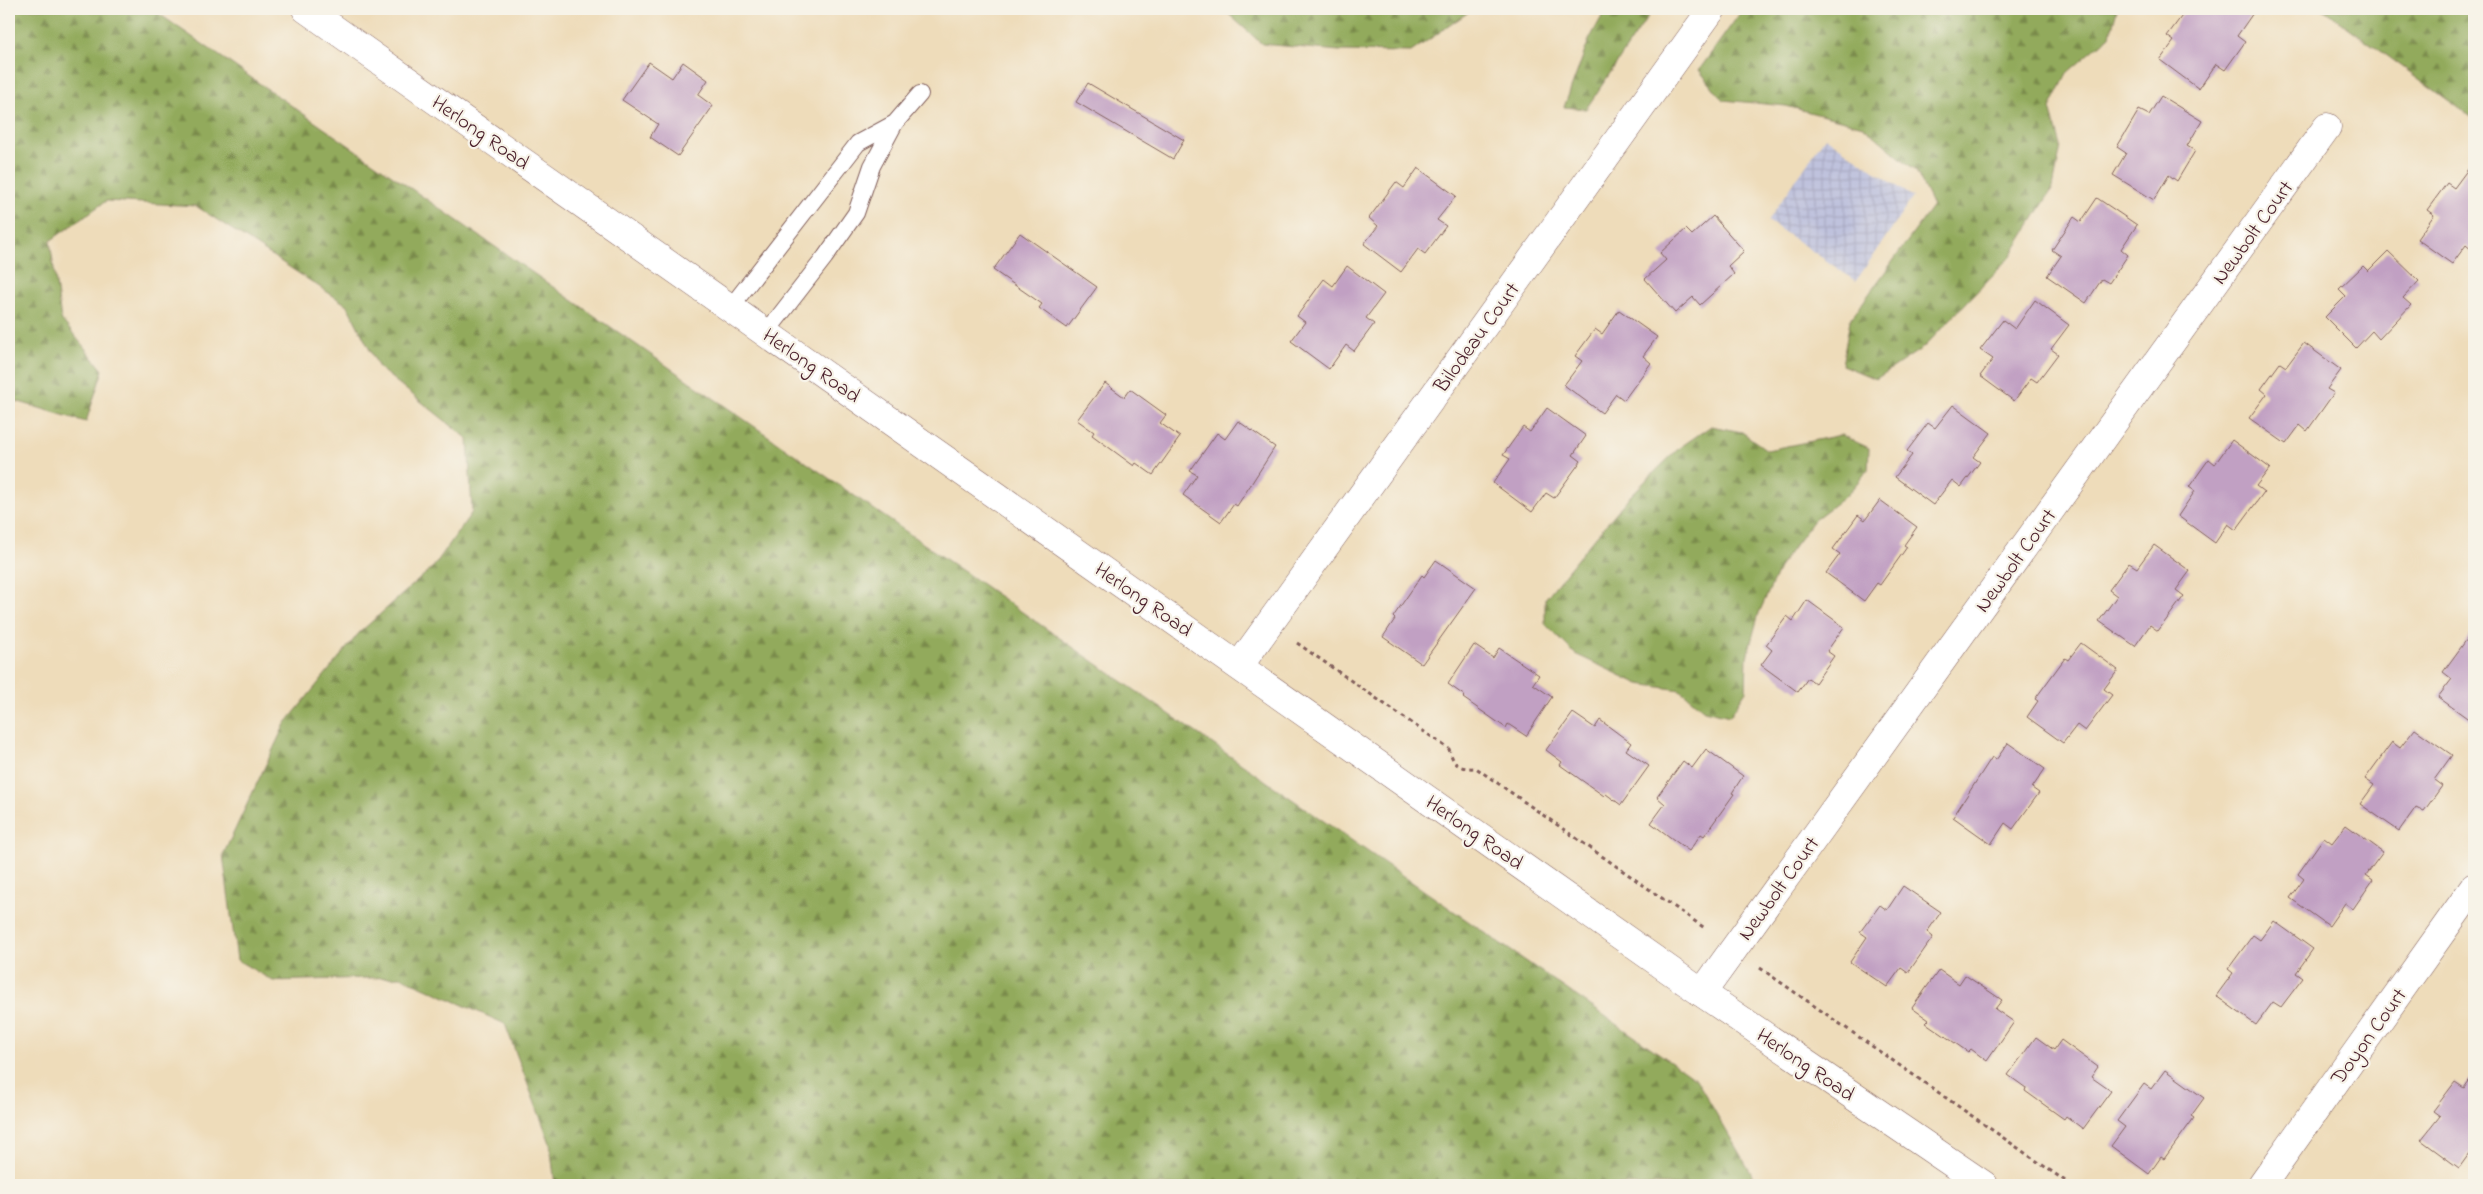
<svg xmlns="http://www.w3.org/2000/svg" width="2483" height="1194" viewBox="0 0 2483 1194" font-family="'Indie Flower',sans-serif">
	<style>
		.industrial { fill: url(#industrial-grid) }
		.forest { fill: url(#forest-firs); stroke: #6e6443 }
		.building { fill: #c1a0c3 }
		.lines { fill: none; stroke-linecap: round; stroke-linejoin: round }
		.service-casing { stroke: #83615d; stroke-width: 18 }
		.minor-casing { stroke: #83615d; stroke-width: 29 }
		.tertiary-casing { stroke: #83615d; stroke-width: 29 }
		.path { stroke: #83615d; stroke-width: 3; stroke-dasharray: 4 4; stroke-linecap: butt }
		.service { stroke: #fff; stroke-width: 16 }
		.minor { stroke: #fff; stroke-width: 28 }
		.tertiary { stroke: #fff; stroke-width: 28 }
		.labels { text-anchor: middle; stroke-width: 4.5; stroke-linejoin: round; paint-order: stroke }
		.street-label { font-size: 21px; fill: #4a1f2b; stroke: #f7f3e8 }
	</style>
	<defs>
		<pattern id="industrial-grid" width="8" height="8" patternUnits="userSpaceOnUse" patternTransform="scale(1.25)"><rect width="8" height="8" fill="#bfc2dd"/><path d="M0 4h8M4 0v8" fill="none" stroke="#a6a6be"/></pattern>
		<pattern id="forest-firs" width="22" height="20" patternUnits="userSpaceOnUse" patternTransform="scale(1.25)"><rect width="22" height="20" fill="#92aa5b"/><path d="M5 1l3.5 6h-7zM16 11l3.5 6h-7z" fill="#798a4b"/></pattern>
	</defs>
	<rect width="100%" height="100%" fill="#f7f3e8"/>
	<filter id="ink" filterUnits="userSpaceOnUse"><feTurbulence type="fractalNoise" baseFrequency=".02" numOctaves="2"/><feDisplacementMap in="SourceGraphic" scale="10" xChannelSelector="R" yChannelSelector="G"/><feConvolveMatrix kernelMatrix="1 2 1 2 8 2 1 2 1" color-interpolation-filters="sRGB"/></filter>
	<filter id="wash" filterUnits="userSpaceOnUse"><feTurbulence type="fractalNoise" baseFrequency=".0096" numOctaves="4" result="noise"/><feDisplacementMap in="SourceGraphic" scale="20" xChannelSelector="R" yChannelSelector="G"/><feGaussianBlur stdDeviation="1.12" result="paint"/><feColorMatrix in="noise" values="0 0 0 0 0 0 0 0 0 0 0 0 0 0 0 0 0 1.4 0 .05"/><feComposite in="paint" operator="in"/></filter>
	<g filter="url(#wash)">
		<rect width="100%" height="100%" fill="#eedcba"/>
		<path class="industrial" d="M1825 137 1913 197 1856 281 1768 221Z"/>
		<path class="forest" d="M9 9H152L1696 1079 1751 1173 1755 1185H555L550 1143 505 1024 401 977 273 981 237 960 223 855 285 724 359 633 434 566 472 512 468 439 379 368 347 305 196 206 106 201 50 241 61 319 103 370 86 422 9 399Z
			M1223 9H1473L1411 52 1339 51 1262 44Z
			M1606 9H1653L1586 109 1564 107 1589 40Z
			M1743 9H2117L2110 36 2068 72 2050 108 2061 146 2053 188 2010 257 1924 347 1876 379 1842 365 1850 320 1933 206 1916 171 1863 126 1786 106 1723 100 1699 70Z
			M2323 9H2474V119Z
			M1711 426 1742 432 1767 450 1841 435 1869 448 1868 470 1847 495 1814 520 1781 564 1759 613 1747 657 1746 691 1730 716 1704 710 1680 690 1639 684 1575 654 1545 624V599L1577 559 1629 497 1679 448Z"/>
		<g id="blocks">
			<path class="building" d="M2187 9H2247L2253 13 2237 36 2245 42 2225 70 2216 64 2199 89 2160 60 2174 41 2167 36Z
				M649 62 672 78 683 62 708 80 698 95 713 106 678 156 650 137 658 124 622 100Z
				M1088 83 1184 140 1173 159 1076 102Z
				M2161 96 2202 121 2187 146 2195 151 2177 181 2169 175 2154 200 2113 175 2126 153 2117 147 2139 110 2149 115Z
				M2471 165 2474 167V249L2473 251 2466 245 2452 264 2417 239 2434 215 2427 210 2447 183 2454 188Z
				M1418 168 1456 196 1437 220 1446 226 1425 254 1418 249 1401 272 1364 244 1378 226 1369 218 1396 182 1404 188Z
				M2097 198 2137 225 2121 249 2128 255 2109 283 2102 279 2086 303 2047 276 2061 256 2052 250 2074 217 2081 222Z
				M1713 216 1744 251 1728 266 1734 274 1700 305 1693 297 1675 313 1645 279 1666 260 1660 253 1686 229 1692 235Z
				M1020 233 1097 287 1067 328 1039 308 1042 304 993 270Z
				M2388 251 2419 281 2403 298 2411 305 2379 339 2372 331 2356 348 2325 317 2346 296 2339 289 2363 266 2368 271Z
				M1347 266 1384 294 1366 318 1374 324 1354 351 1346 345 1329 369 1291 341 1305 322 1297 316 1324 279 1333 286Z
				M2035 300 2069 325 2051 349 2058 354 2037 382 2031 378 2014 401 1980 376 1993 359 1980 350 2003 320 2015 329Z
				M1619 310 1657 337 1643 356 1651 363 1624 400 1616 394 1602 413 1564 385 1582 361 1575 356 1595 329 1602 334Z
				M2304 343 2341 370 2327 389 2334 393 2307 431 2300 425 2286 444 2249 418 2267 394 2261 389 2280 363 2286 367Z
				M1105 383 1124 397 1130 389 1166 415 1160 423 1180 437 1153 475 1136 463 1134 466 1092 435 1094 432 1077 420Z
				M1953 405 1991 433 1973 457 1980 462 1961 487 1952 480 1933 505 1895 477 1912 455 1907 451 1928 423 1935 428Z
				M1547 408 1586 436 1573 455 1581 461 1554 498 1546 493 1532 512 1493 483 1510 459 1503 455 1523 427 1530 432Z
				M1238 421 1275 447 1237 506 1234 504 1221 522 1183 495 1197 475 1190 471 1217 433 1225 439Z
				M2232 440 2270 468 2256 486 2264 492 2236 530 2228 524 2215 543 2178 516 2195 491 2189 487 2209 459 2215 464Z
				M1880 500 1917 527 1904 545 1907 547 1880 585 1877 583 1864 601 1826 573 1840 554 1833 549 1858 515 1865 520Z
				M2154 545 2190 571 2176 590 2184 596 2158 631 2150 625 2135 646 2099 621 2117 596 2109 590 2129 563 2137 568Z
				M1436 560 1476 588 1422 664 1383 637 1395 619 1393 617 1422 575 1424 577Z
				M1807 600 1844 627 1827 651 1834 656 1815 683 1808 678 1798 692 1761 665 1772 650 1766 645 1787 616 1793 621Z
				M2470 635 2474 639V723L2438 697 2452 679 2443 672Z
				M2081 643 2118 670 2104 689 2112 695 2085 731 2077 725 2063 743 2027 717 2038 701 2035 699 2065 658 2068 660Z
				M1474 645 1493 658 1499 648 1539 675 1533 684 1552 697 1526 736 1508 724 1506 728 1463 698 1465 696 1448 684Z
				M1573 713 1595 728 1600 720 1631 743 1626 750 1649 766 1621 805 1606 794 1604 796 1560 765 1562 762 1546 750Z
				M2415 729 2452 755 2434 780 2442 786 2424 811 2416 807 2399 831 2360 804 2374 785 2365 779 2392 742 2400 748Z
				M2008 743 2045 769 2032 788 2039 793 2013 829 2005 823 1991 844 1953 817 1992 757 1996 760Z
				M1706 749 1743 776 1732 793 1734 794 1704 836 1701 834 1689 851 1651 823 1665 804 1657 797 1683 761 1692 768Z
				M2346 825 2383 852 2366 875 2373 880 2353 909 2345 903 2329 926 2290 898 2304 879 2298 874 2324 837 2332 843Z
				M1903 886 1941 912 1927 932 1933 937 1908 973 1901 968 1887 987 1850 962 1867 937 1860 932 1880 905 1887 910Z
				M2274 921 2313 949 2296 973 2303 978 2281 1007 2273 1002 2256 1025 2216 996 2233 973 2228 969 2253 935 2260 940Z
				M1939 970 1959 984 1965 975 2002 1000 1995 1009 2014 1022 1987 1061 1971 1049 1968 1052 1926 1023 1929 1020 1912 1008Z
				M2036 1037 2054 1050 2061 1040 2098 1067 2091 1077 2111 1091 2083 1129 2066 1116 2064 1119 2025 1091 2026 1088 2008 1075Z
				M2165 1070 2204 1098 2191 1116 2194 1118 2164 1159 2161 1157 2149 1174 2111 1146 2125 1127 2117 1121 2144 1084 2151 1089Z
				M2474 1074V1147L2459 1168 2421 1140 2440 1116 2433 1111 2455 1082 2464 1088Z"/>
		</g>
	</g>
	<g filter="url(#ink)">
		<use href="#blocks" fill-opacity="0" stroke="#83615d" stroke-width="1"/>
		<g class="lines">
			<g class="service-casing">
				<path id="service" d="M730 308 858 143 895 123
					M766 333 825 257 856 213 872 166 895 123 920 94"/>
			</g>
			<g class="minor-casing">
				<path id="minor" d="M1239 666 1712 9
					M1702 993 2327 127
					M2262 1185 2474 887"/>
			</g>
			<g class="tertiary-casing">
				<path id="tertiary" d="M306 9 1702 993 1984 1185"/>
			</g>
			<path class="path" d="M1297 643 1449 749C1454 765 1458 769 1476 768L1706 929
				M1760 968 2071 1185"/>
			<use href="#service" class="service"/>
			<use href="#minor" class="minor"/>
			<use href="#tertiary" class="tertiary"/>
		</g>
	</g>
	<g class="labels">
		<g class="street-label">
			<text transform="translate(481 132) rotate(35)" y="7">Herlong Road</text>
			<text transform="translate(2252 232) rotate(-54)" y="7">Newbolt Court</text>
			<text transform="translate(1476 337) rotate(-54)" y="7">Bilodeau Court</text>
			<text transform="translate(812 365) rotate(35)" y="7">Herlong Road</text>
			<text transform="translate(2015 560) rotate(-54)" y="7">Newbolt Court</text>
			<text transform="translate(1144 599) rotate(35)" y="7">Herlong Road</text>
			<text transform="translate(1475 832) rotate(35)" y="7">Herlong Road</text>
			<text transform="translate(1778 888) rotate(-54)" y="7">Newbolt Court</text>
			<text transform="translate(2368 1036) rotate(-54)" y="7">Doyon Court</text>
			<text transform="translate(1806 1064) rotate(34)" y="7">Herlong Road</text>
		</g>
	</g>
	<rect width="2483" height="1194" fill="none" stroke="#f7f3e8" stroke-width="30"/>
</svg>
